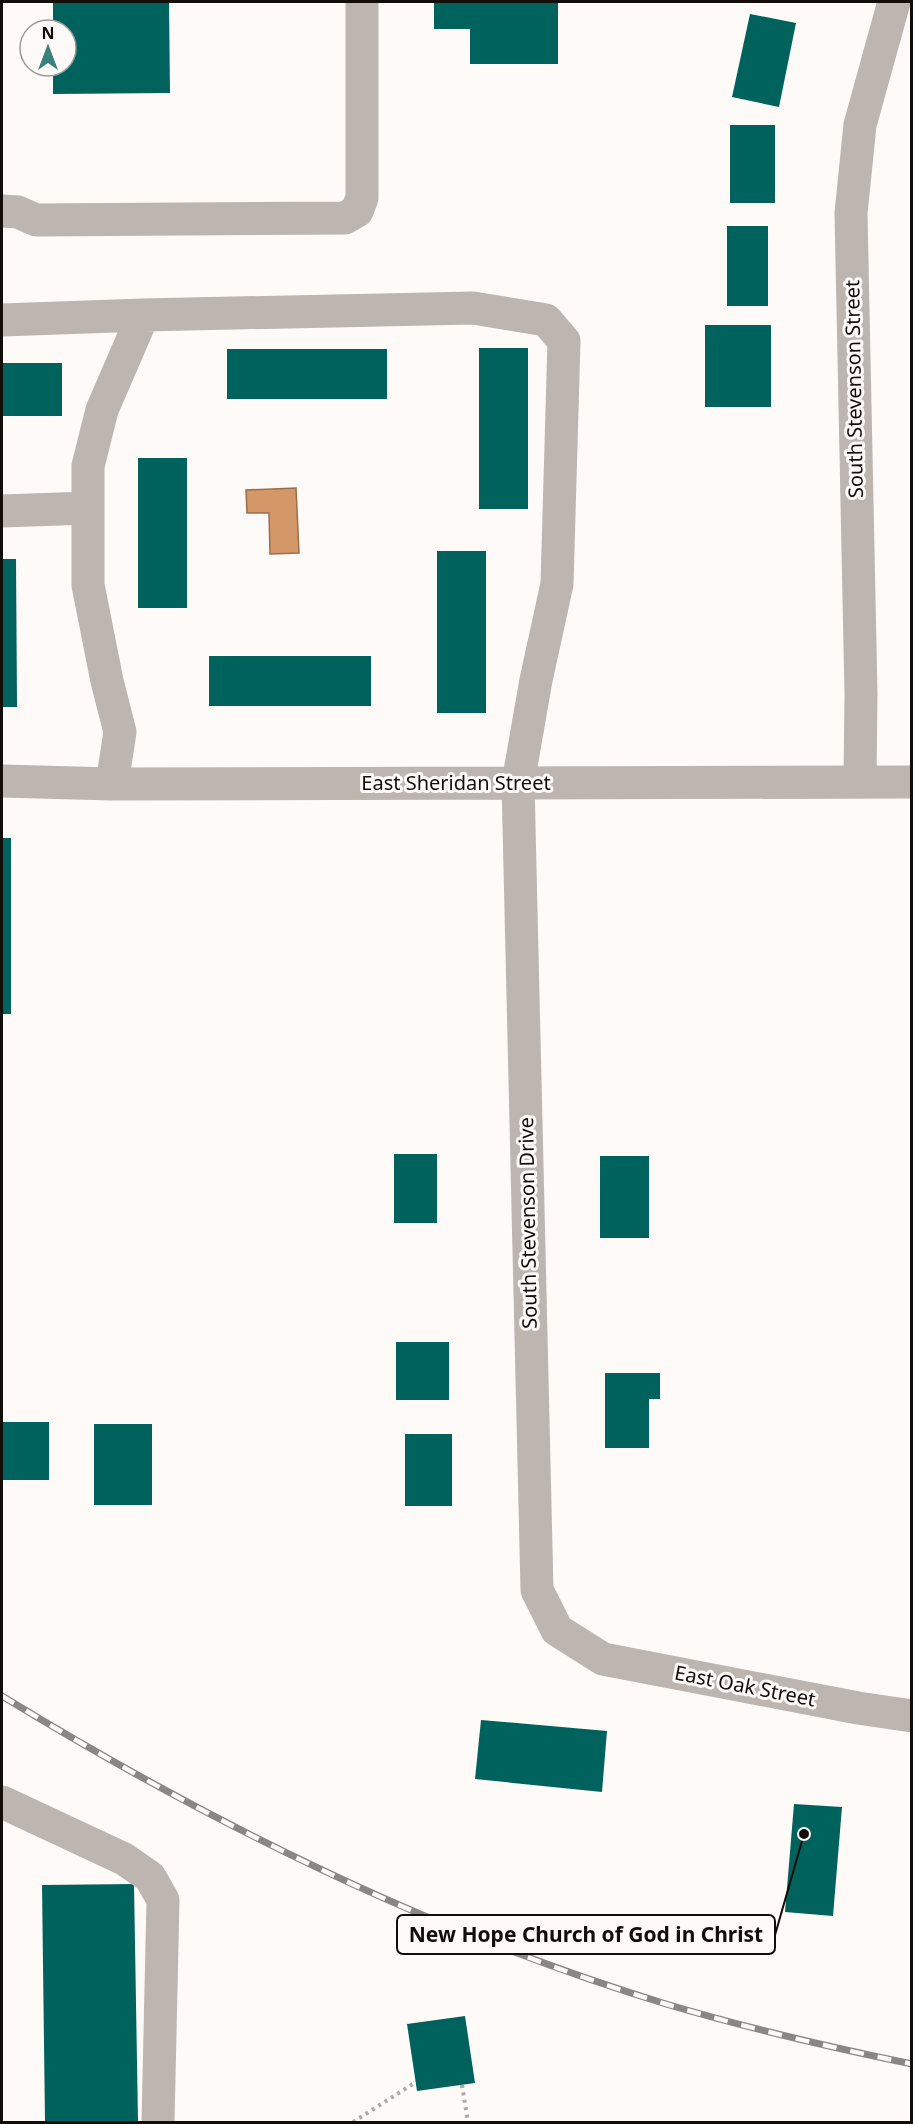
<svg xmlns="http://www.w3.org/2000/svg" width="913" height="2124" viewBox="0 0 913 2124" font-family="'Noto Sans',sans-serif">
	<style>
		.water { fill: #d49767; stroke: #9a6e4b; stroke-width: 1.5 }
		.building { fill: #00625c }
		.lines { fill: none; stroke-linecap: round; stroke-linejoin: round }
		.path { stroke: #ada9a6; stroke-width: 4; stroke-dasharray: 3 4.5; stroke-linecap: butt }
		.minor { stroke: #bcb5b0; stroke-width: 33 }
		.rail-casing { stroke: #8a8683; stroke-width: 7 }
		.rail { stroke: #fefaf8; stroke-width: 4.5; stroke-dasharray: 14; stroke-linecap: butt }
		.labels { text-anchor: middle; stroke-width: 6; stroke-linejoin: round; paint-order: stroke }
		.street-label { font-size: 20px; fill: #120d09; stroke: #fefaf8 }
		.leader { fill: none; stroke: #120d09; stroke-width: 2 }
		.callout-dot { fill: #120d09; stroke: #fefaf8; stroke-width: 2 }
		.callout { fill: #fefaf8; stroke: #120d09; stroke-width: 2 }
		.callout-label { font-size: 21px; text-anchor: middle; font-weight: bold; fill: #120d09 }
	</style>
	<rect width="100%" height="100%" fill="#fefaf8"/>
	<path class="water" d="M296 488 299 553 270 554 269 513H247L246 490Z"/>
	<path class="building" d="M53 2H169L170 93 53 94V66H66V30H53Z
		M434 2H558V64H470V29H434Z
		M750 14 796 23 779 107 732 97Z
		M730 125H775V203H730Z
		M727 226H768V306H727Z
		M705 325H771V407H705Z
		M479 348H528V509H479Z
		M227 349H387V399H227Z
		M2 363H62V416H2Z
		M138 458H187V608H138Z
		M437 551H486V713H437Z
		M2 559H16L17 707H2Z
		M209 656H371V706H209Z
		M2 838H11V1014H2Z
		M394 1154H437V1223H394Z
		M600 1156H649V1238H600Z
		M396 1342H449V1400H396Z
		M605 1373H660V1399H649V1448H605Z
		M2 1422H49V1480H2Z
		M94 1424H152V1505H94Z
		M405 1434H452V1506H405Z
		M481 1720 607 1731 602 1792 475 1779Z
		M794 1804 842 1807 833 1916 785 1912Z
		M134 1884 138 2122H45L42 1885Z
		M465 2016 475 2083 417 2091 407 2024Z"/>
	<g class="lines">
		<path class="path" d="M462 2085 468 2122
			M353 2122 416 2082"/>
		<path class="minor" d="M2 211 18 212 36 220 345 218 357 211 362 198V2
			M2 320 143 315 473 308 546 320 564 341 557 584 536 680 518 783 537 1590 557 1630 603 1659 858 1708 912 1716
			M2 511 88 508
			M2 781 112 784 912 782
			M860 782 861 694 851 213 860 125 894 2
			M112 784 120 732 107 681 88 585V466L102 410 143 315
			M2 1802 124 1859 150 1877 163 1900 158 2122"/>
		<g class="rail-casing">
			<path id="rail" d="M2 1696C210 1823 432 1933 666 2004 747 2028 829 2047 912 2064"/>
		</g>
		<use href="#rail" class="rail"/>
	</g>
	<g class="labels">
		<g class="street-label">
			<text transform="translate(854 389) rotate(-91)" y="7">South Stevenson Street</text>
			<text x="456" y="790">East Sheridan Street</text>
			<text transform="translate(528 1223) rotate(-91)" y="7">South Stevenson Drive</text>
			<text transform="translate(745 1686) rotate(11)" y="7">East Oak Street</text>
		</g>
	</g>
	<path class="leader" d="M804 1834L775 1935"/>
	<circle class="callout-dot" cx="804" cy="1834" r="6"/>
	<rect class="callout" x="397" y="1915" width="378" height="39" rx="6"/>
	<g class="callout-label">
		<text x="586" y="1942">New Hope Church of God in Christ</text>
	</g>
	<rect width="913" height="2124" fill="none" stroke="#120d09" stroke-width="6"/>
	<g transform="translate(48 48)"><circle r="28" fill="#fefaf8" stroke="#a09b98" stroke-width="1.5"/>
	<path d="M0-4.5L10 22L0 15L-10 22Z" fill="#3a817a"/>
	<text y="-9" font-size="16" font-weight="bold" text-anchor="middle" fill="#120d09">N</text>
	</g>
</svg>
